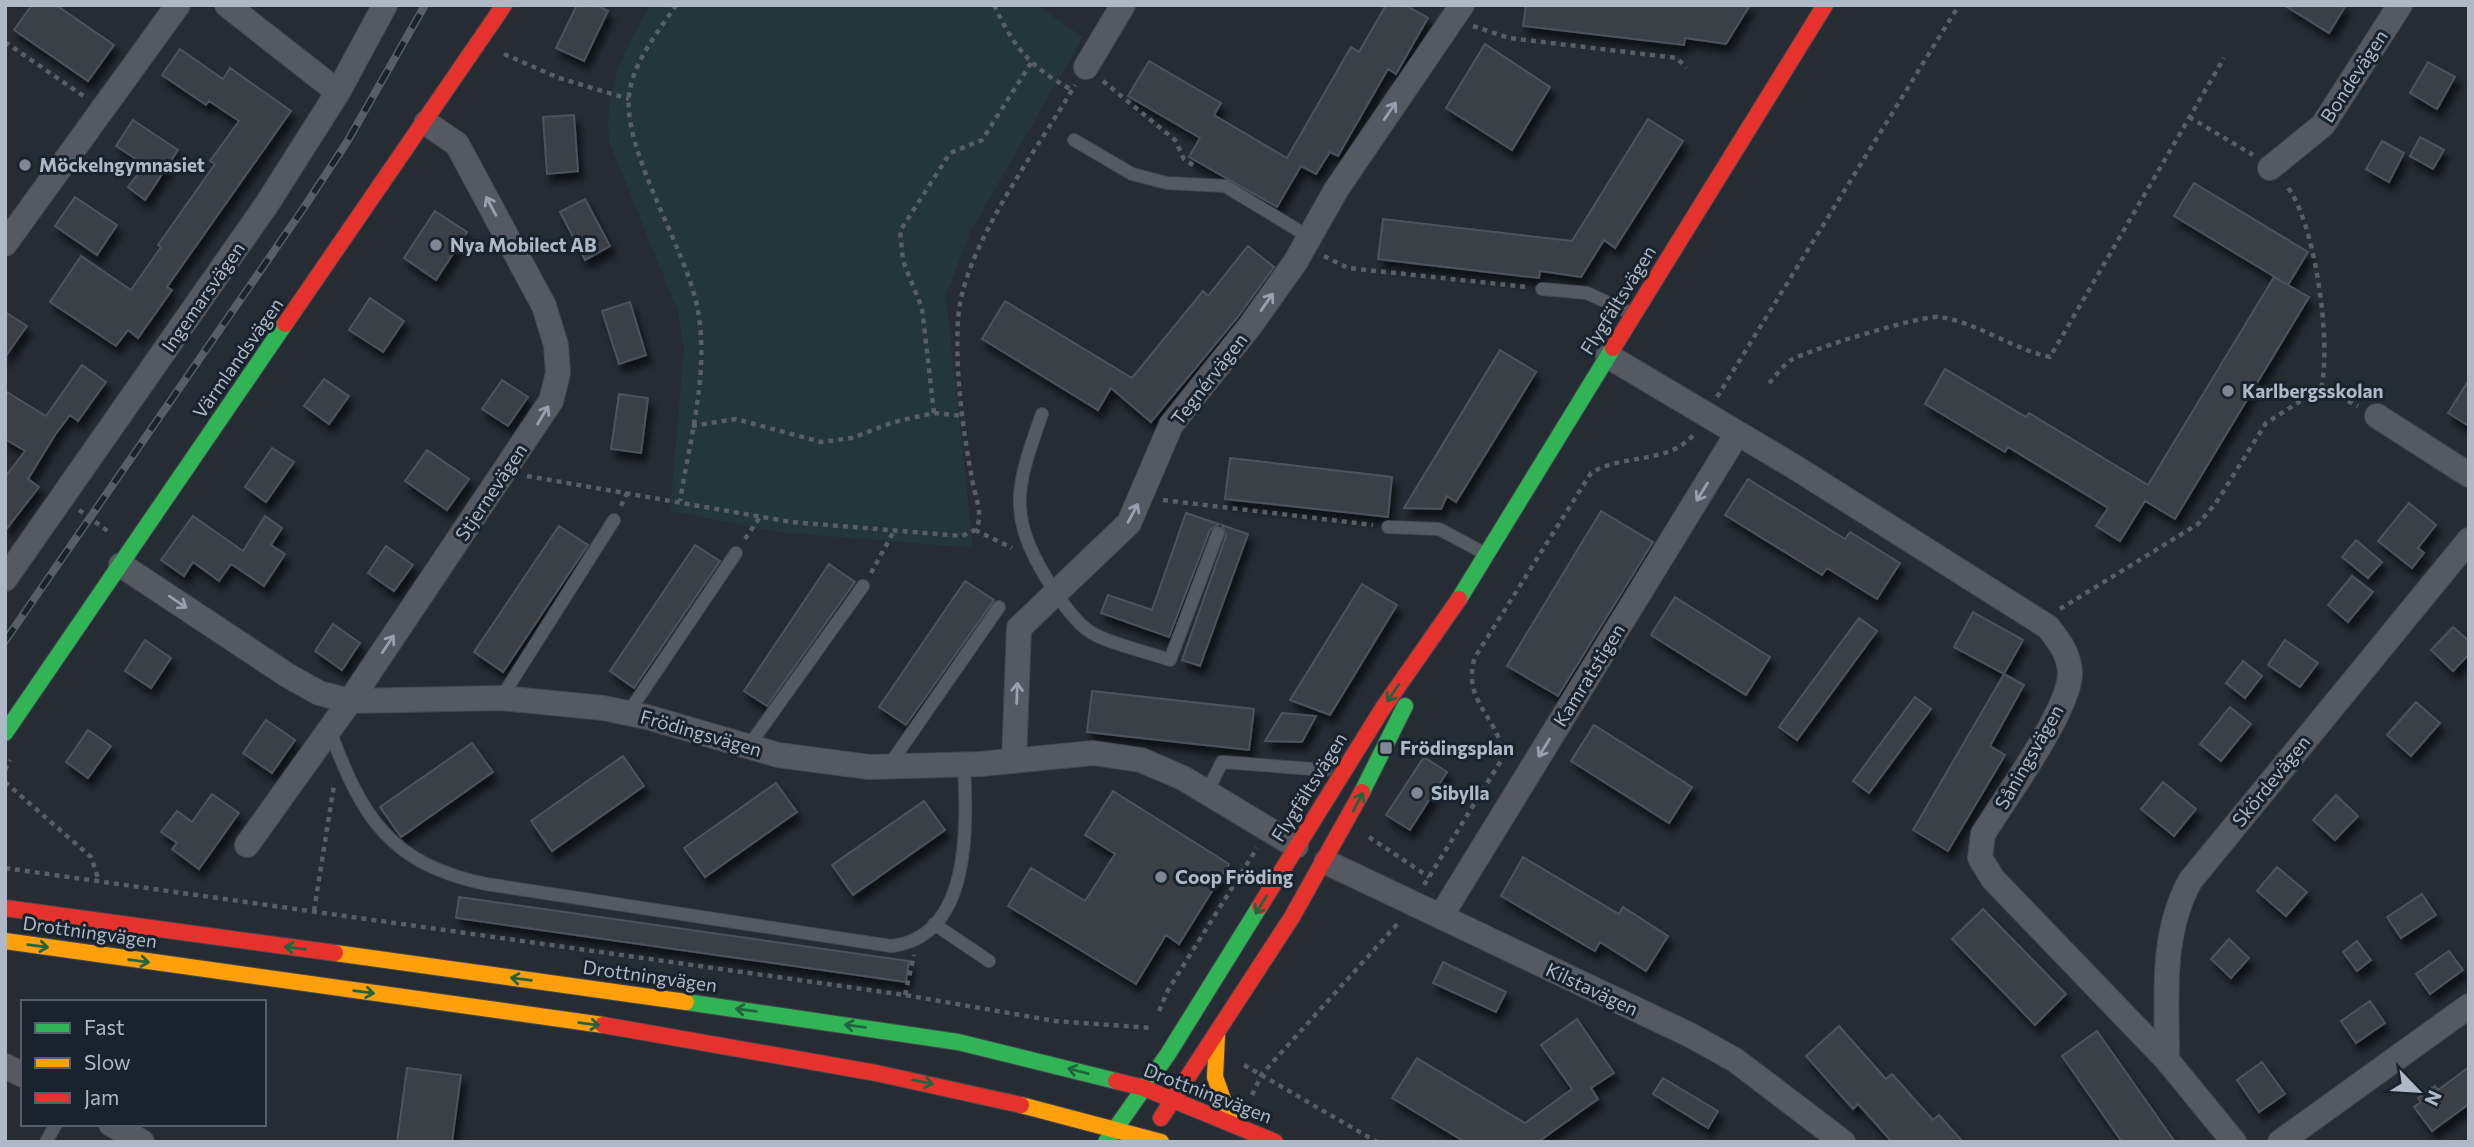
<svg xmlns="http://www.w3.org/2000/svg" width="2474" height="1147" viewBox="0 0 2474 1147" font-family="Commissioner,sans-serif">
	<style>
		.green { fill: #233639 }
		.building { fill: #3b4147; stroke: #4d535c; stroke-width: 2; filter: url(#shadow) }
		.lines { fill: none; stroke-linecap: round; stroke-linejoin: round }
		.lane-casing { stroke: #44484e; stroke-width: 14 }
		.street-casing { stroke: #44484e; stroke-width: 26 }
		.fast-casing { stroke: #44484e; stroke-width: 18 }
		.slow-casing { stroke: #44484e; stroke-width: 18 }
		.jam-casing { stroke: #44484e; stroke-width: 18 }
		.path { stroke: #575e64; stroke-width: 4.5; stroke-dasharray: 5 5; stroke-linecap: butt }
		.lane { stroke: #555a62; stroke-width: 12 }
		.street { stroke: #555a62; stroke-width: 24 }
		.fast { stroke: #30b455; stroke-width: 16 }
		.slow { stroke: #ff9f0a; stroke-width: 16 }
		.jam { stroke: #e5322d; stroke-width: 16 }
		.rail-casing { stroke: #595e64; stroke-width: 8 }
		.rail { stroke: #19232e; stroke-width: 5; stroke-dasharray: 16; stroke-linecap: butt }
		.oneway { stroke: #98a0ad }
		.oneway2 { stroke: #236440 }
		.poi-dot { fill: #7e8793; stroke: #19232e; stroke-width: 2.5 }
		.labels { text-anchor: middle; stroke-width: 6; stroke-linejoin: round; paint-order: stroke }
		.street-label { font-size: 19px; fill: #aeb8c6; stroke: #19232e }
		.poi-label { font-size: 19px; font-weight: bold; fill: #aeb8c6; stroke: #19232e; text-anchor: start }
	</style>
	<defs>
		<filter id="shadow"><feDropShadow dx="4.5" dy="8" stdDeviation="3.5" flood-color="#0009"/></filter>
	</defs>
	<rect width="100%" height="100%" fill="#262c33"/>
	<path class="green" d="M651 5H1036L1083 37 970 232 946 296 973 548 777 532 670 511 684 349 677 309 609 141C604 92 624 46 651 5Z"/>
	<path class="building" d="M32 5H56L114 45 88 81 14 30Z
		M577 5H597L608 11 584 61 556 48Z
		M1386 5H1405L1428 18 1396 74 1388 69 1338 156 1330 152 1316 174 1301 166 1277 207 1189 157 1200 138 1128 96 1149 61 1221 103 1214 115 1287 158 1351 47 1359 52Z
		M1526 5H1750L1726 44 1685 38 1684 45 1523 26Z
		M2284 5H2346L2329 33Z
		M1485 44 1550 87 1512 150 1446 108Z
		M180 49 223 79 230 68 291 111 167 287 172 290 138 338 128 330 116 346 50 302 81 256 131 290 161 247 158 245 215 164 210 161 239 121 209 101 206 105 162 75Z
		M2428 62 2455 77 2437 109 2410 93Z
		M574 115 578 171 547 174 543 117Z
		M1648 119 1683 141 1615 248 1604 240 1581 277 1540 271 1539 278 1378 259 1383 219 1572 241Z
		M133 120 178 150 145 200 128 187 145 165 116 146Z
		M2420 137 2444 150 2433 169 2410 156Z
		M2382 141 2404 153 2389 182 2366 169Z
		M2194 183 2308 252 2288 285 2174 216Z
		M75 197 117 225 97 255 55 226Z
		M585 199 610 246 585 260 560 212Z
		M435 211 467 232 436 280 404 258Z
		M1248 246 1274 267 1238 317 1151 422 1111 388 1098 410 982 339 1005 301 1132 378 1203 291 1208 296Z
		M2274 277 2309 297 2175 519 2145 501 2120 541 2096 526 2108 508 2008 447 2005 452 1925 404 1945 369 2026 417 2029 413 2148 485Z
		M370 298 404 321 383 352 349 330Z
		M630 302 646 355 619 364 602 311Z
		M5 312 27 326 5 357Z
		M1500 350 1536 372 1456 502 1447 496 1441 509 1404 508Z
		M82 365 106 382 78 421 70 415 55 435 28 479 39 487 5 531V477L25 451 5 439V391L46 416Z
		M324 379 349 396 329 424 304 406Z
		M502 380 528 397 508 426 482 409Z
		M2469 380V426L2448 413Z
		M619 394 648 398 641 453 611 449Z
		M272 448 294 462 266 502 245 487Z
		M427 450 469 479 447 510 405 481Z
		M1230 458 1392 477 1388 517 1225 499Z
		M1748 479 1845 539 1850 532 1900 563 1877 599 1827 568 1822 575 1725 515Z
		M2409 503 2436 525 2418 548 2424 553 2412 568 2378 541Z
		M1601 511 1653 542 1558 696 1507 666Z
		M1186 513 1219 524 1210 530 1169 637 1101 613 1108 595 1152 610Z
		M193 516 243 551 265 516 282 528 271 545 285 554 264 586 231 564 219 581 193 562 184 576 161 560Z
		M1222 525 1248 534 1200 666 1182 660 1226 536Z
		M559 526 588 545 503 672 474 652Z
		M2356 540 2382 562 2368 578 2342 557Z
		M695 545 720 561 634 688 610 671Z
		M386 546 413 565 394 591 368 573Z
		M829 564 855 582 767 706 744 691Z
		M2352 576 2373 592 2348 622 2328 605Z
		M965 581 994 600 906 725 879 707Z
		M1362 584 1397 605 1330 715 1290 700Z
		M1675 597 1770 657 1746 695 1651 635Z
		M1973 612 2023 640 2004 674 1954 647Z
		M1859 618 1877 631 1797 740 1779 727Z
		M333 624 360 643 342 670 315 651Z
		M2453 627 2469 641V654L2453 671 2431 650Z
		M145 640 171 658 151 688 125 671Z
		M2285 640 2318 663 2300 687 2268 665Z
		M2243 661 2262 676 2245 698 2226 683Z
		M2004 674 2024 685 1990 746 2005 755 1948 851 1913 830Z
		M1092 691 1254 709 1249 750 1087 732Z
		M1915 697 1931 709 1869 793 1853 781Z
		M2416 702 2440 723 2411 756 2387 735Z
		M2230 707 2251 724 2221 761 2200 744Z
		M1282 713 1316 716 1302 742 1265 741Z
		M266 720 295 740 272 773 243 753Z
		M1594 725 1692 787 1669 823 1571 761Z
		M88 730 111 746 88 778 66 762Z
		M472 743 493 772 401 837 380 807Z
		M623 756 644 786 552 851 531 821Z
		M1424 757 1447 772 1410 830 1386 815Z
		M2163 782 2196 809 2174 836 2141 809Z
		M776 783 797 812 705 877 684 848Z
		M1113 791 1229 864 1179 944 1166 935 1136 984 1008 906 1031 868 1085 901 1115 854 1085 835Z
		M212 794 239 813 199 869 172 849 177 843 161 832 177 811 192 822Z
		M2336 795 2358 816 2335 840 2313 820Z
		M924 801 945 830 853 895 832 865Z
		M1523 857 1619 914 1623 907 1668 936 1646 971 1600 942 1595 951 1501 896Z
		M2277 867 2307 892 2286 916 2257 891Z
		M2422 894 2436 915 2401 938 2387 917Z
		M459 897 909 961 906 982 456 918Z
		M1983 909 2066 994 2035 1025 1952 939Z
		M2229 939 2249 958 2231 978 2211 959Z
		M2357 941 2371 960 2357 971 2343 952Z
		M2449 951 2463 970 2430 994 2416 974Z
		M1443 962 1506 992 1496 1012 1433 983Z
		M2370 1001 2385 1023 2356 1043 2341 1021Z
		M1577 1019 1614 1073 1591 1088 1598 1099 1538 1142H1465L1392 1098 1417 1058 1525 1123 1572 1089 1541 1045Z
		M1839 1026 1886 1079 1892 1074 1933 1120 1939 1115 1963 1142H1892L1858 1104 1853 1109 1806 1056Z
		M2097 1031 2175 1142H2122L2062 1056Z
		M2262 1062 2285 1094 2259 1112 2237 1080Z
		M2469 1067V1104L2432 1131 2414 1107 2421 1102 2418 1098 2435 1086 2438 1090Z
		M407 1068 461 1075 452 1142H397Z
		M1663 1078 1718 1111 1708 1128 1653 1094Z"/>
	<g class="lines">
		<g class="lane-casing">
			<path id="lane" d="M1074 140 1132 174 1167 183 1225 186 1311 238
				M1542 289 1587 293 1633 314
				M1042 414C1017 485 1006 513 1048 581 1058 597 1073 620 1089 631 1103 642 1151 653 1170 660L1218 533
				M1388 527 1439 529 1486 554
				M501 698 614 520
				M628 713 736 553
				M329 728C361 816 389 864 486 884L891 946C972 937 967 825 964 765
				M748 747 863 586
				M888 767 999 607
				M1207 792 1222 762 1326 770
				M934 924 989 961
				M46 1142 56 1124"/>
		</g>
		<g class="street-casing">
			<path id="street" d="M227 5 338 92
				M1086 67 1123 5
				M2270 168 2323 125 2400 5
				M5 244 178 5
				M1608 356 1793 466 2048 627C2059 641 2070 655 2070 674 2069 711 2004 800 1983 834L1980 858 1993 879 2167 1060 2234 1142
				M2377 416 2469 475
				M121 565 287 675 319 693 350 701 501 698 603 708 647 717 778 755 869 767 981 764 1093 753 1141 760 1183 778 1296 846
				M5 579 267 204 338 92 385 5
				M1014 761 1019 628 1129 523 1171 425 1250 326 1296 261 1336 190 1462 5
				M247 845 350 701 551 401 558 373 556 345 544 306 457 144 426 123
				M1326 862 1690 1035 1735 1060 1843 1142
				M1441 916 1737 434
				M2167 1060C2167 999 2160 936 2190 881L2469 540
				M5 1066 23 1075
				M111 1124 142 1142
				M2280 1142 2469 1006"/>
		</g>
		<g class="fast-casing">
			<path id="fast" d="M1459 599 1613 348
				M5 733 285 324
				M1362 792 1405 706
				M686 1002 958 1042 1116 1081
				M1106 1142 1168 1054 1260 906"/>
		</g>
		<g class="slow-casing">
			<path id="slow" d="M5 941 603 1025
				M335 953 686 1002
				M1217 1035 1215 1077 1231 1122
				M1021 1105 1161 1142"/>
		</g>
		<g class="jam-casing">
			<path id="jam" d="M285 324 504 5
				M1613 348 1825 5
				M1260 906 1383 708 1459 599
				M5 908 335 953
				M603 1025 876 1073 1021 1105
				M1116 1081 1144 1088 1275 1142
				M1161 1118 1292 917 1362 792"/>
		</g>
		<path class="path" d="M676 5C659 31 636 58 630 89 618 146 688 250 698 311 709 373 690 439 680 501
			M994 5C1015 49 1029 66 1072 90
			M1473 26 1509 38 1677 58 1686 68
			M5 42 85 97
			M504 54 559 78 629 99
			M1103 81 1175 140 1184 159 1196 167
			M2189 117 2253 155
			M1324 256 1348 268 1527 287
			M1769 383C1776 376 1783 365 1791 360 1808 350 1924 314 1940 317 1979 323 2012 349 2050 357L2224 58
			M2321 388 2358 406
			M1717 397 1959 5
			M934 413 922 308 903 261 900 231 950 153 982 140 1031 63
			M692 426 736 419 821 442 852 438 894 422 934 413 963 416
			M527 476 791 522 962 536 975 530C984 517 976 499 973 484 963 431 955 375 958 321 961 249 1038 149 1075 85
			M1163 500 1373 525
			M621 506 628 491
			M79 510 109 532
			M975 530 1012 548
			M745 539 760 517
			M871 573 894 531
			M2060 609 2198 524 2216 503 2266 423 2321 388C2332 345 2315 217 2285 184
			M5 770 10 760
			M5 782 91 857 99 881
			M1369 837 1429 877
			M5 868 905 995 1055 1021 1152 1028
			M1424 885 1502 759C1504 720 1460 704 1475 657L1591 473C1623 453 1669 465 1694 434
			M314 911 334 785
			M905 995 914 955
			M1159 1011 1168 990 1257 848
			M1244 1065 1377 1142
			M1252 1095 1262 1074 1400 921"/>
		<use href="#lane" class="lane"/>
		<use href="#street" class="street"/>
		<use href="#fast" class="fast"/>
		<use href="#slow" class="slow"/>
		<use href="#jam" class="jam"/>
		<g class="rail-casing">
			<path id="rail" d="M5 641 305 206 347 142 425 5"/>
		</g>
		<use href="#rail" class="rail"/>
	</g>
	<defs><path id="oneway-shaft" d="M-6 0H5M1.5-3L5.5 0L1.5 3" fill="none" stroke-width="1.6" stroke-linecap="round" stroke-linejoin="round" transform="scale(1.75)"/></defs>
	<g class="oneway">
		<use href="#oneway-shaft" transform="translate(1390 111) rotate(-56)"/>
		<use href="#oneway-shaft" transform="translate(491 206) rotate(-118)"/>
		<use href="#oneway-shaft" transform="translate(1267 302) rotate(-55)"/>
		<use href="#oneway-shaft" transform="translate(543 415) rotate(-59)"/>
		<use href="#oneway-shaft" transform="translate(1702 492) rotate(122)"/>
		<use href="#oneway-shaft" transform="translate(1133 513) rotate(-62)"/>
		<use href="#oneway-shaft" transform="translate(178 602) rotate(34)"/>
		<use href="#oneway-shaft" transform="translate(388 644) rotate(-56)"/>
		<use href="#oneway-shaft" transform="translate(1017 693) rotate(-88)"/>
		<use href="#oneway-shaft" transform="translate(1544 748) rotate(122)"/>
	</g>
	<g class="oneway2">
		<use href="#oneway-shaft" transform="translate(1393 693) rotate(124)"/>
		<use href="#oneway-shaft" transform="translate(1358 802) rotate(-62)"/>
		<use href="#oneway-shaft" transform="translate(1261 905) rotate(122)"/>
		<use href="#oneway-shaft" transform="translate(38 946) rotate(8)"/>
		<use href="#oneway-shaft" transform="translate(295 948) rotate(-172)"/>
		<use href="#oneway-shaft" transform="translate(139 961) rotate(8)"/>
		<use href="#oneway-shaft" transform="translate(521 979) rotate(-173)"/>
		<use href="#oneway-shaft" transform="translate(364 992) rotate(8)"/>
		<use href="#oneway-shaft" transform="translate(746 1010) rotate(-172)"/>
		<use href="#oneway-shaft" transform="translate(589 1024) rotate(8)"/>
		<use href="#oneway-shaft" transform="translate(855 1026) rotate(-172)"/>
		<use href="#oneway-shaft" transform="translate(1078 1071) rotate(-165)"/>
		<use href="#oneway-shaft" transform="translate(923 1082) rotate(12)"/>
	</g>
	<g class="poi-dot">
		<circle cx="25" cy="165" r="7"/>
		<circle cx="436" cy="245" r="7"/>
		<circle cx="2228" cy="391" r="7"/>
		<rect x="1379" y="741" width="14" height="14" rx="3.5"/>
		<circle cx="1417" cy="793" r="7"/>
		<circle cx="1161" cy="877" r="7"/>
	</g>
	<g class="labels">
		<g class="street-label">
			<text transform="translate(2354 76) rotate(-57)" y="7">Bondevägen</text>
			<text transform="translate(203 297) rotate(-55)" y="7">Ingemarsvägen</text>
			<text transform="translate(1618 300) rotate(-58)" y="7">Flygfältsvägen</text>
			<text transform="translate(238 358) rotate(-55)" y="7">Värmlandsvägen</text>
			<text transform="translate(1209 379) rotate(-52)" y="7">Tegnérvägen</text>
			<text transform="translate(491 492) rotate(-56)" y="7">Stjernevägen</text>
			<text transform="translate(1589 675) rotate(-58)" y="7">Kamratstigen</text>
			<text transform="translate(701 733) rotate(16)" y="7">Frödingsvägen</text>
			<text transform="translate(2029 757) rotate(-60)" y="7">Såningsvägen</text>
			<text transform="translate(2271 781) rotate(-51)" y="7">Skördevägen</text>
			<text transform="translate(1309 787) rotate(-58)" y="7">Flygfältsvägen</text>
			<text transform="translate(90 932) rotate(8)" y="7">Drottningvägen</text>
			<text transform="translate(650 976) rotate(8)" y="7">Drottningvägen</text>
			<text transform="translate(1592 989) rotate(25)" y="7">Kilstavägen</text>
			<text transform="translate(1208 1093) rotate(21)" y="7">Drottningvägen</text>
		</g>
		<g class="poi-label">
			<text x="39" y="172">Möckelngymnasiet</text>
			<text x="450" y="252">Nya Mobilect AB</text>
			<text x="2242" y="398">Karlbergsskolan</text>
			<text x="1400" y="755">Frödingsplan</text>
			<text x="1431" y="800">Sibylla</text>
			<text x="1175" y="884">Coop Fröding</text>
		</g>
	</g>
	<rect width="2474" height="1147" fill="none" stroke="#aeb8c6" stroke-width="14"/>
	<rect x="21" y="1000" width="245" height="126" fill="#19232e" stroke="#555f6b" stroke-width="2"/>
	<rect x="35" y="1023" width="35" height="10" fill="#30b455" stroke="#555f6b" stroke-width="2"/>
	<text x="84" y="1035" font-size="21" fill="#aeb8c6">Fast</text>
	<rect x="35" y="1058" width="35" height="10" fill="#ff9f0a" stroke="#555f6b" stroke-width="2"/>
	<text x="84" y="1070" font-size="21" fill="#aeb8c6">Slow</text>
	<rect x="35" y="1093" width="35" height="10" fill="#e5322d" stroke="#555f6b" stroke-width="2"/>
	<text x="84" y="1105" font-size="21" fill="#aeb8c6">Jam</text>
	<g transform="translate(2418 1091) rotate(115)" stroke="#19232e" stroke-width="5" paint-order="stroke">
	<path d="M0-5L12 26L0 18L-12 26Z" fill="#aeb8c6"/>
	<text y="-10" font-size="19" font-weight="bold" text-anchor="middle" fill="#aeb8c6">N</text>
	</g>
</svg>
